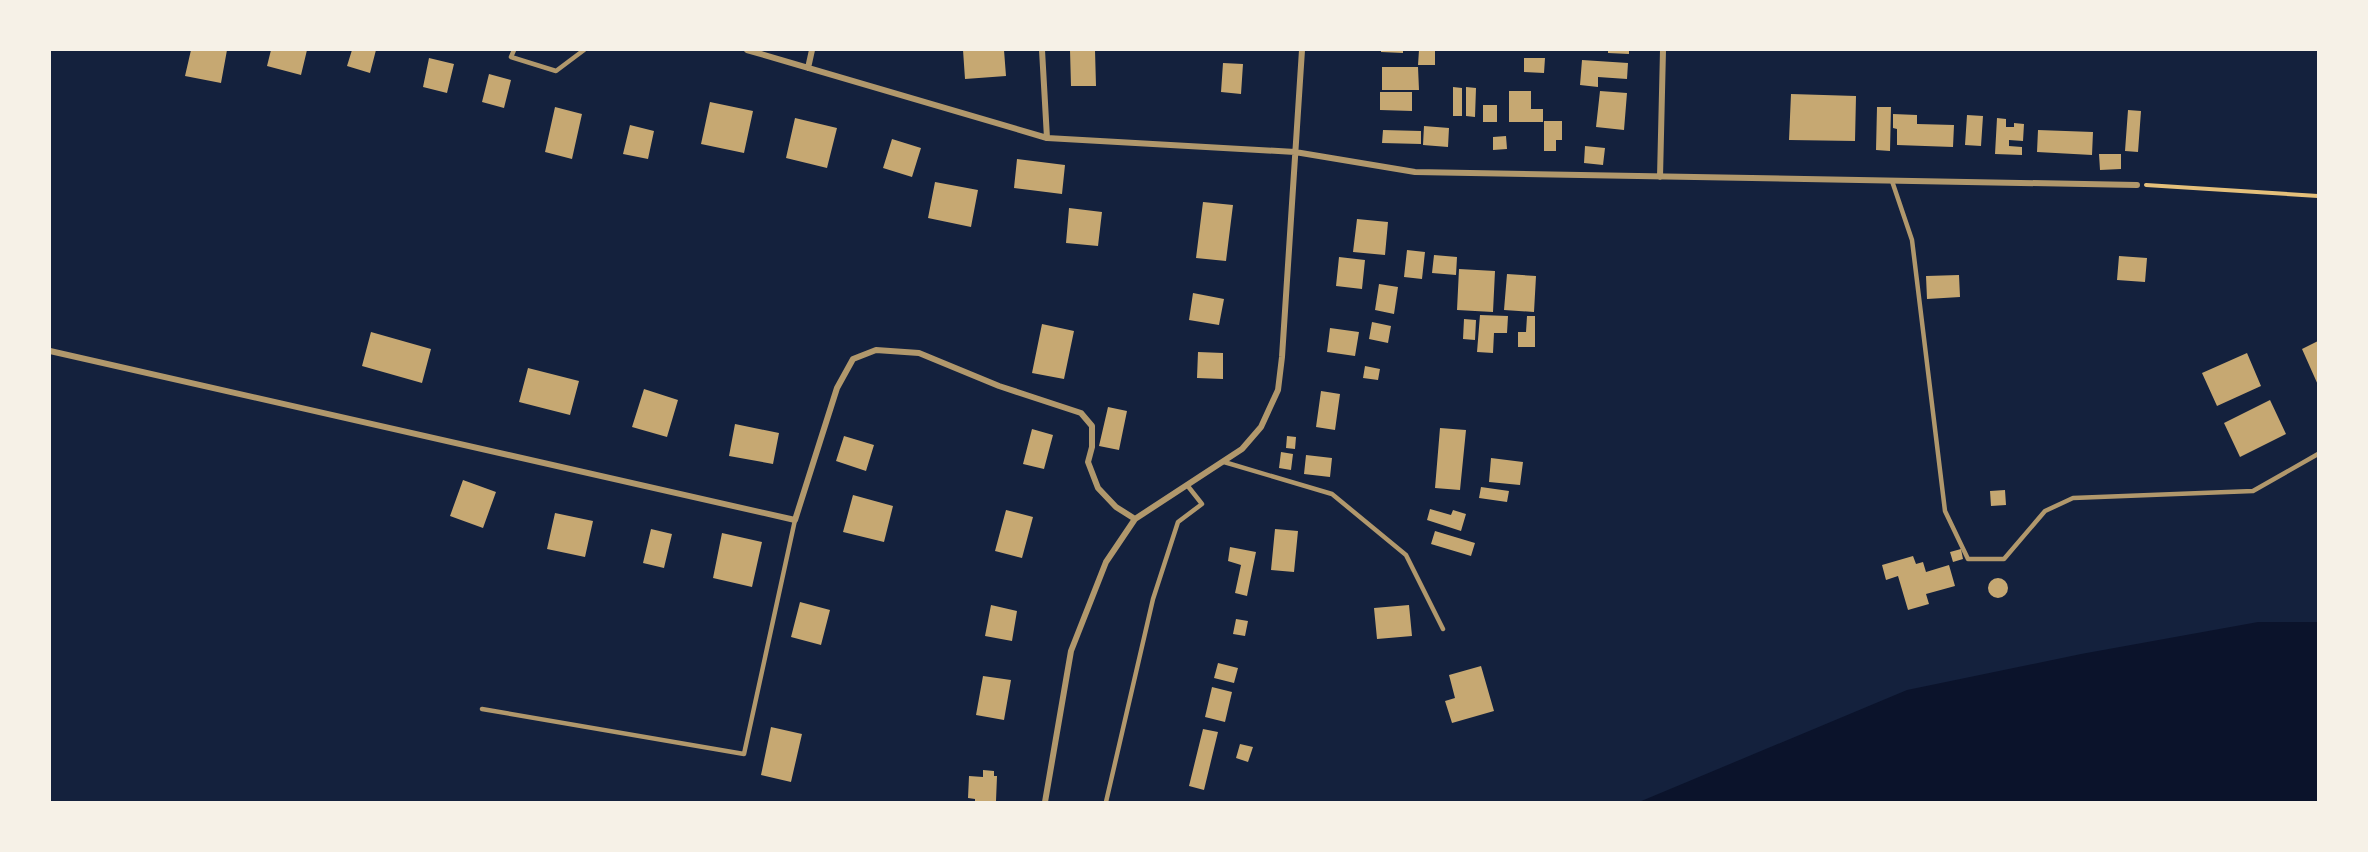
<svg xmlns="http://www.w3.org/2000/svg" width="2368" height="852" viewBox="0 0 2368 852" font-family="'Libre Baskerville',serif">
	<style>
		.water { fill: #0b132b }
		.building { fill: #c6a872 }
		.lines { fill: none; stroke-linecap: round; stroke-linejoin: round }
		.path { stroke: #e5c07b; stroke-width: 4 }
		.service { stroke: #b1986c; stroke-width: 4.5 }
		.minor { stroke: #b1986c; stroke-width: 6 }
	</style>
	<rect width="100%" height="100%" fill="#14213d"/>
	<path class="water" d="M2258 622H2318V802H1639L1907 690 2081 654Z"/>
	<path class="building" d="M191 50H227L221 83 185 76Z
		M271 50H307L301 75 267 66Z
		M352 50H376L370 73 347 66Z
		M963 50H1004L1006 76 965 79Z
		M1070 50H1095L1096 86H1071Z
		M1381 50H1403V53L1381 52Z
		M1419 50H1435V65H1418Z
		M1608 50H1629V54L1608 53Z
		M429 58 454 64 447 93 423 87Z
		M1524 58H1545L1544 73 1524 72Z
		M1582 60 1628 63 1627 79 1598 77V87L1580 85Z
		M1223 63 1243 64 1241 94 1221 92Z
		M1382 67H1418L1419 90H1382Z
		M489 74 511 80 504 108 482 102Z
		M1453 87 1462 88V116H1453Z
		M1466 87 1476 88 1475 117 1466 116Z
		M1509 91H1531V109H1543V122H1509Z
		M1600 91 1627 93 1624 130 1596 127Z
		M1380 92H1412V111L1380 110Z
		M1791 94 1856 96 1855 141 1789 140Z
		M710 102 753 111 744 153 701 144Z
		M1483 105H1497V122H1483Z
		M555 107 582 114 572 159 545 152Z
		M1877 107H1891L1890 151 1876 150Z
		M2128 110 2141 111 2138 152 2125 151Z
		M1893 114 1917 115V124L1954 125 1953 147 1897 145V129L1893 128Z
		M1967 115 1983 116 1981 146 1965 145Z
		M795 118 837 128 827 168 786 158Z
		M1997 118 2006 119V127H2014V123L2024 124 2023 141 2009 140V146L2022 147V155L1995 154Z
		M1544 121H1562V140H1556V151H1544Z
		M630 125 654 131 648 159 623 154Z
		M1424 126 1449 128 1448 147 1423 145Z
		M1383 130 1421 131V144L1382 143Z
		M2038 130 2093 132 2092 155 2037 152Z
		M1506 136 1507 149 1493 150V137Z
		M892 139 921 148 912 177 883 168Z
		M1585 146 1605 148 1603 165 1584 163Z
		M2099 154H2121V169L2100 170Z
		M1017 159 1065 165 1062 194 1014 188Z
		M935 182 978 190 971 227 928 218Z
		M1203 202 1233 205 1226 261 1196 258Z
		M1069 208 1102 212 1098 246 1066 243Z
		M1357 219 1388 222 1385 255 1353 252Z
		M1407 250 1425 252 1422 279 1404 277Z
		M1434 255 1457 257 1456 275 1432 273Z
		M2119 256 2147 258 2145 282 2117 280Z
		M1339 257 1365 260 1362 289 1336 286Z
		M1459 269 1495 271 1493 312 1457 310Z
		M1507 274 1536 276 1534 312 1504 310Z
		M1959 275 1960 297 1927 299 1926 276Z
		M1379 284 1398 287 1394 314 1375 310Z
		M1193 293 1224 299 1219 325 1189 320Z
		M1480 315 1508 316 1507 333H1494L1493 353 1477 352Z
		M1527 316H1535V347H1518V332H1526Z
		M1464 319 1476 320 1475 340 1463 339Z
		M1372 322 1391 326 1388 343 1369 339Z
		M1042 324 1074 331 1064 379 1032 373Z
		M1330 328 1359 332 1355 356 1327 352Z
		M371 332 431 349 422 383 362 366Z
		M2318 341V385L2302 349Z
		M1198 352 1223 353V379L1197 378Z
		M2247 353 2261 386 2217 406 2202 373Z
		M1365 366 1380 369 1378 380 1363 378Z
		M528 368 579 381 570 415 519 402Z
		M644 389 678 400 667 437 632 427Z
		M1321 391 1340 394 1335 430 1316 427Z
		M2270 400 2286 434 2240 457 2224 423Z
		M1108 407 1127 411 1119 450 1099 446Z
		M735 424 779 433 773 464 729 456Z
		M1440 428 1466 430 1460 490 1435 488Z
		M1032 429 1053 435 1044 469 1023 464Z
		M844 436 874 445 866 471 836 461Z
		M1287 436 1296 437 1295 449 1286 448Z
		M1281 452 1293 454 1291 470 1279 468Z
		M1306 455 1332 458 1330 477 1304 474Z
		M1491 458 1523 462 1520 485 1489 482Z
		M463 480 496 492 483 528 450 516Z
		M1481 487 1509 491 1507 502 1479 498Z
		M2005 490 2006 505 1991 506 1990 491Z
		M853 495 893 506 884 542 843 532Z
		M1430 509 1451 515 1453 510 1466 514 1461 531 1427 520Z
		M1006 510 1033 517 1022 558 995 551Z
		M555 513 593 521 585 557 547 549Z
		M651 529 672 534 664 568 643 563Z
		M1275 529 1298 531 1294 572 1271 570Z
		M1435 531 1475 543 1471 556 1431 544Z
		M722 533 762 542 752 587 713 578Z
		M1230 547 1256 552 1247 596 1235 593 1241 565 1228 561Z
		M1961 549 1963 559 1953 562 1950 552Z
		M1913 556 1916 564 1923 562 1926 572 1949 565 1955 586 1926 594 1929 604 1908 610 1898 576 1886 580 1882 565Z
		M1988 588a10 10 0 1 1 20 0a10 10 0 1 1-20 0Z
		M800 602 830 610 821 645 791 637Z
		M991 605 1017 611 1012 641 985 636Z
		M1409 605 1412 636 1377 639 1374 608Z
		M1236 619 1248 621 1245 636 1233 634Z
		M1218 663 1238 668 1234 683 1214 678Z
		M1481 666 1494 711 1452 723 1445 701 1455 698 1449 675Z
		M983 676 1011 680 1004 720 976 715Z
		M1212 687 1232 692 1225 722 1205 717Z
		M771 727 802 734 791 782 761 775Z
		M1203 729 1218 732 1204 790 1189 786Z
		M1240 744 1253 747 1248 762 1236 758Z
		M983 770 994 771V776H997L996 801H992V802H975V799L968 798 969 776 983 777Z"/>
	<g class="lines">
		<path class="path" d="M2146 185 2318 196"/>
		<path class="service" d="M514 50 511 57 556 71 584 50
			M1892 181 1912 240 1945 511 1968 559H2004L2045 511 2073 498 2253 491 2318 454
			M1224 462 1332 494 1406 555 1443 629
			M482 709 744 754 795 520
			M1106 802 1153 599 1178 522 1202 504 1187 485"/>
		<path class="minor" d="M747 50 1047 138 1295 152 1415 172 2137 185
			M1042 50 1047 138
			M808 68 812 50
			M1660 177 1663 50
			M50 351 795 520 837 388 853 359 876 350 919 353 999 386 1081 413 1092 426V447L1088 462 1098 488 1116 507 1135 519
			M1045 802 1071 651 1106 562 1135 519 1242 449 1261 427 1278 390 1282 357 1302 50"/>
	</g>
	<rect width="2368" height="852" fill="none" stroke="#f6f1e7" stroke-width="102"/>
</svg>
